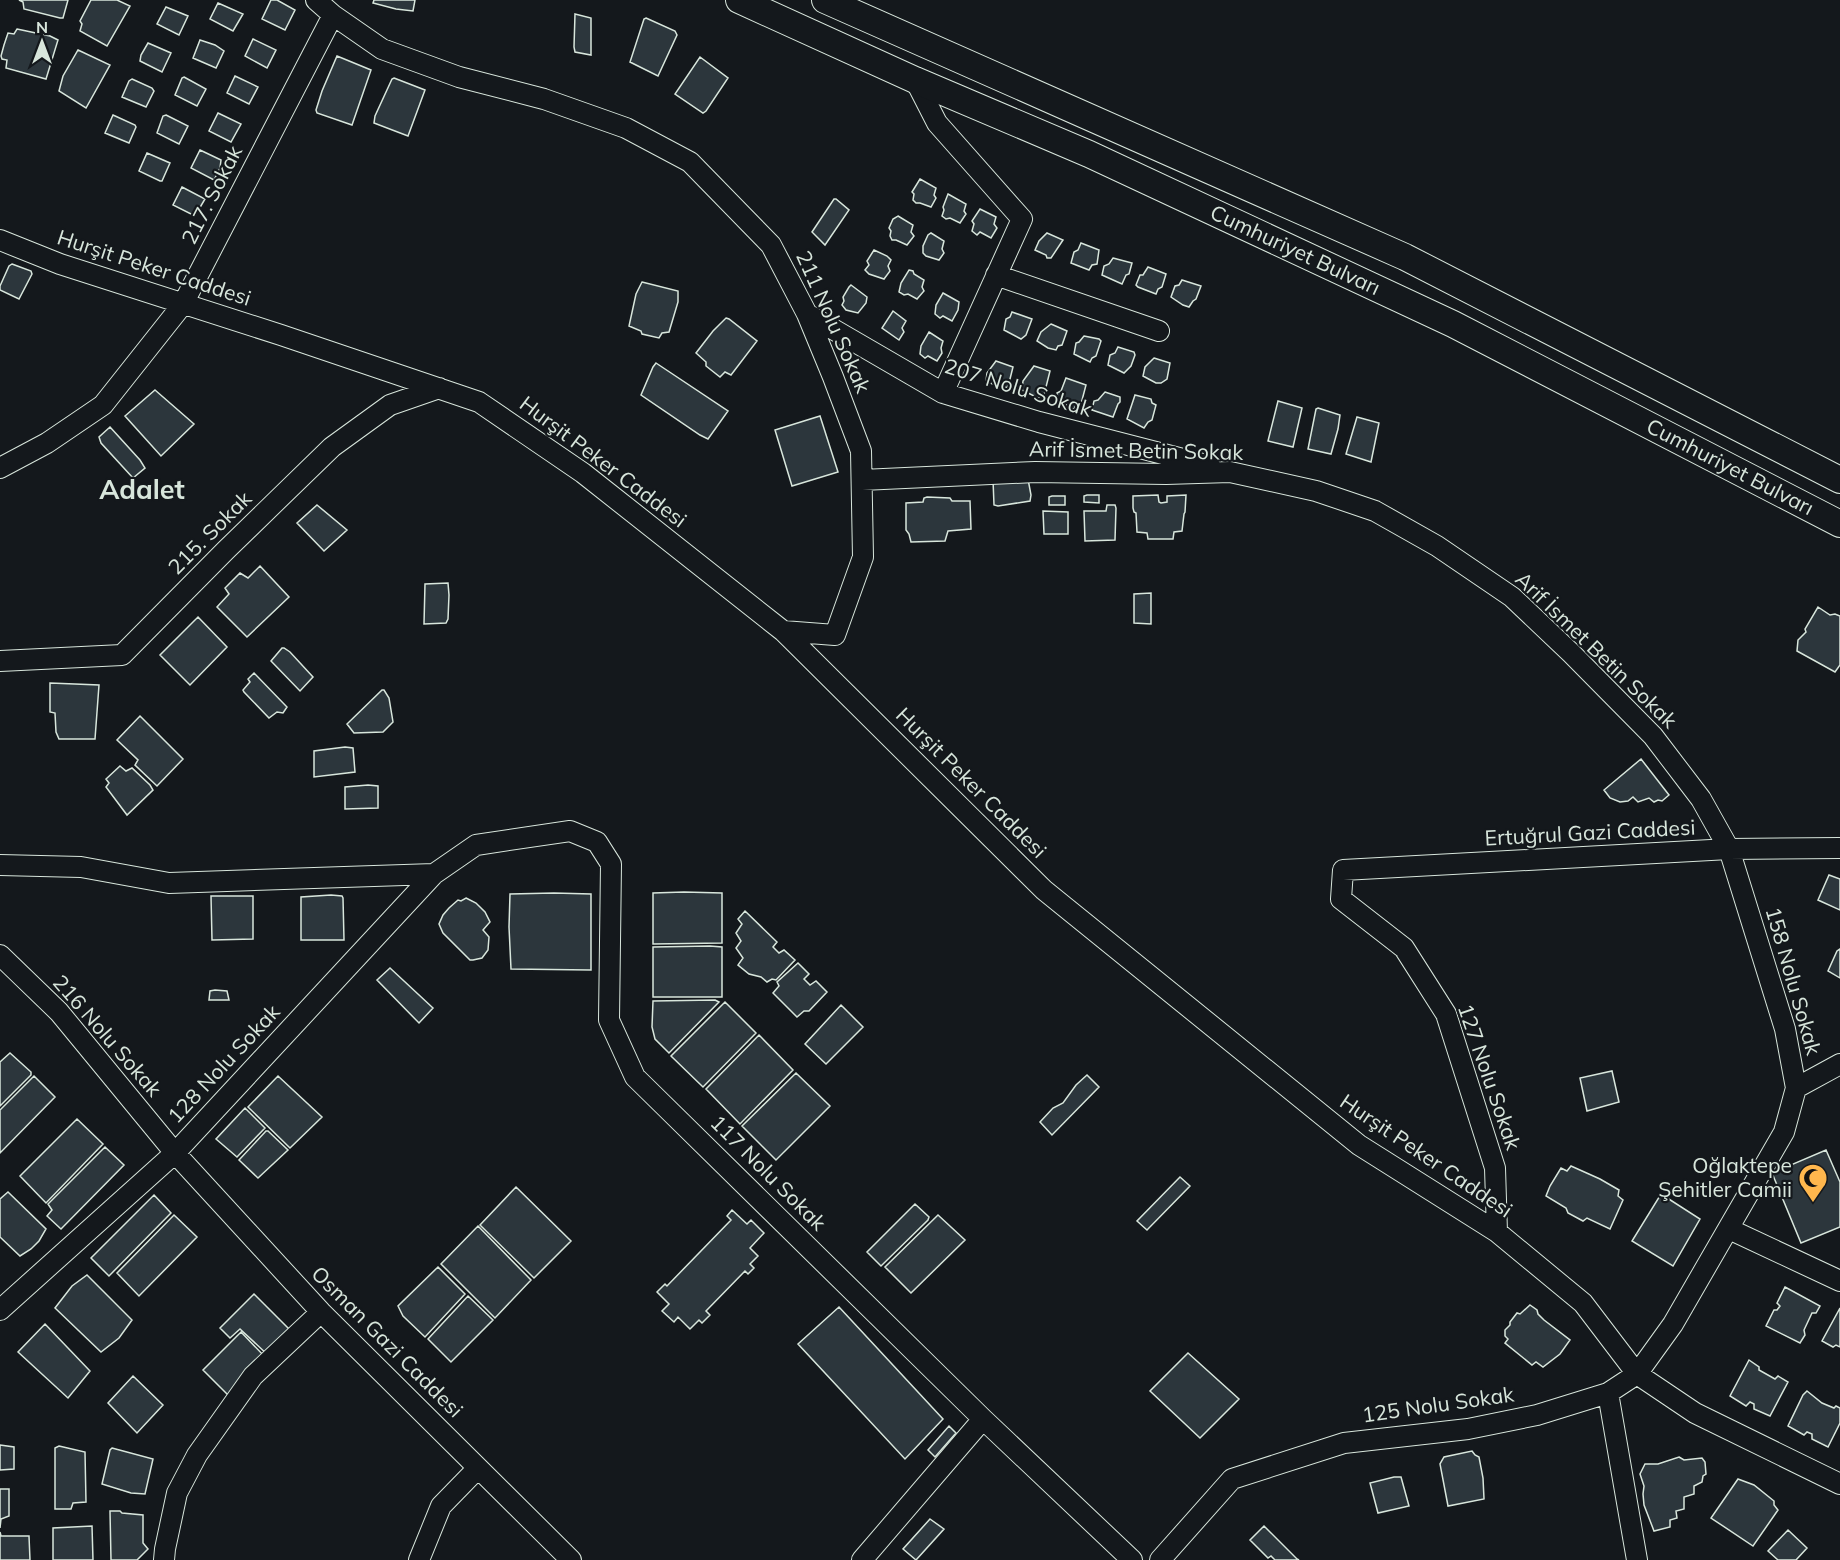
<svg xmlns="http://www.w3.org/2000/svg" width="1840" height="1560" viewBox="0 0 1840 1560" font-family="Mulish,sans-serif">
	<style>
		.building { fill: #2c363c; stroke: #d8e6dc; stroke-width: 1.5 }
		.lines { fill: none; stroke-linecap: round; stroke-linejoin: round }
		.minor-casing { stroke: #d8e6dc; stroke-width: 22 }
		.major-casing { stroke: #d8e6dc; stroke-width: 28 }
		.minor { stroke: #14181c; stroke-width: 20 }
		.major { stroke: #14181c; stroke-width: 26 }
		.labels { text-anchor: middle; stroke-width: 4.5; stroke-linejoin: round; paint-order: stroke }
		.street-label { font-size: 21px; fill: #d8e6dc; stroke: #14181c }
		.poi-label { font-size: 21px; fill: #d8e6dc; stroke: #14181c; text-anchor: end }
		.district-label { font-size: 27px; font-weight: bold; fill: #d8e6dc; stroke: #14181c }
	</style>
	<rect width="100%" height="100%" fill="#14181c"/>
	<path class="building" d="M19 0H68L63 18H60L24 9 23 2Z
		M91 0H117L130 6 107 46 80 31 82 24 80 21Z
		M271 0H277L295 10 285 30 262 19Z
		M374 0H415L413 11 396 9 373 3Z
		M218 3 243 14 233 31 210 19Z
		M166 7 188 16 179 35 157 24Z
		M575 14 591 18V55L575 52 574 47Z
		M646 18 675 31 677 35 658 76 630 62 644 19Z
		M17 29 50 36 58 40 46 79 6 68 7 60 2 59 1 56 4 45 8 33 14 34Z
		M253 39 276 50 267 68 245 56Z
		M200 40 215 45 224 51 216 68 193 58Z
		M148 43 171 53 162 72 140 61 141 55Z
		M78 50 110 65 86 108 59 91 63 76Z
		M337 56 371 70 352 125 317 113 316 110 322 91Z
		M700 57 728 78 706 111 703 113 675 94Z
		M235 76 258 87 249 104 227 93Z
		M184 77 206 89 197 106 175 95 182 78Z
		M394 78 425 90 408 136 374 123 375 116 392 79Z
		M132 79 152 88 154 91 146 107 122 97 129 81Z
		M218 113 241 124 231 142 209 131Z
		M113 115 135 125 136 127 129 143 105 133Z
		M166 115 188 126 179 144 157 133 163 116Z
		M200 150 221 160 220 168 214 180 191 168Z
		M147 153 170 163 162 181H160L139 171Z
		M920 179 936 188 934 195 936 198 931 207 920 203H916L913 200 914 194 912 192Z
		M182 187 205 199 195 216 173 205Z
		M948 194 966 204 964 211 966 214 960 223 950 218 946 219 942 216 944 210 943 207Z
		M834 199H836L849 210 825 245 812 232Z
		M980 209 996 217 994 224 997 228 991 238 980 232 977 235 972 231 974 224 972 221Z
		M898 216 913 225 911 232 914 236 907 245 896 240H892L890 236 891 231 889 228 893 219Z
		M931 233 944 241 942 249 944 253 939 260 926 256 923 253V246L928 235Z
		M1047 233 1063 240 1051 258H1047L1046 255 1035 250 1039 241Z
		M1081 243 1099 250 1097 264 1092 265 1089 270 1071 263 1074 252 1078 250Z
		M874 250 887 256 891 260 888 266 890 271 884 279 869 274 865 270 869 265 867 261Z
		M1113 258 1132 263 1129 274 1126 275 1122 284 1102 275 1104 266 1109 264Z
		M12 264 31 271 32 274 19 299 0 290V286L9 266Z
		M1148 267 1166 274 1162 287 1158 289 1156 294 1138 287 1136 285 1140 275H1143Z
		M909 270 913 271 914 274 924 280 922 287 924 291 917 299 908 294 904 295 899 292 901 283Z
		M1182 280 1201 286 1196 299 1193 301 1189 307 1183 305 1171 297 1175 286 1179 285Z
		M642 282 678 291V302L669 332 662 333 659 338 642 334 641 331 629 326 636 294Z
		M851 285 867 297 866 303 858 313 846 310 842 305 844 301 843 297 849 287Z
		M943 293 959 302 958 310 952 321 943 316 940 318 935 314 936 305Z
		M893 311 906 321 902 328 904 332 899 340 882 328Z
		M1012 312 1032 319 1026 335 1021 339 1004 330 1006 319 1010 317Z
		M726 318 729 319 757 341 731 375 725 372 720 377 706 366V362L696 353 713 331Z
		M1051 324 1067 331 1062 345 1058 346 1056 350 1048 348 1037 341 1041 332Z
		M929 332 943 341 941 348 942 353 937 361 928 356 925 358 920 354 921 346Z
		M1084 336 1099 339 1101 341 1096 356 1092 358 1090 362 1074 354 1076 343 1079 342Z
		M1118 347 1134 352 1135 355 1131 366 1124 373 1108 365 1110 355 1115 353Z
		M1154 358 1170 363 1167 379 1161 383H1156L1143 376 1145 367Z
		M996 361 1013 367 1008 387 998 388 997 386 986 381 987 373Z
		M656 363 728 411 708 439 700 435 641 395 653 367Z
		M1034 366 1050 371 1044 395 1038 398 1022 390 1023 381Z
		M1066 378 1086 385 1081 404 1076 405 1074 409 1068 408 1067 405 1057 402V393L1061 391Z
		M155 390 194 424 161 456 125 416Z
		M1105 392 1120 397V402L1118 404 1113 417 1092 410 1094 401 1098 400Z
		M1135 395 1151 399 1152 403 1156 405 1152 420 1148 422 1144 428 1127 419Z
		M1278 401 1302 408 1293 447 1268 441Z
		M1318 408 1340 415 1338 429 1331 454 1308 449 1316 409Z
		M820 416 838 472 792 486 775 430Z
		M1357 417 1379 423 1371 462 1346 454Z
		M110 427 140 460 145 468 133 478 101 443 99 437Z
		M1028 479 1031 495 1030 501 998 506 994 505 993 480Z
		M1087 495H1099V503L1084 502V496Z
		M1158 495 1159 502 1161 503 1167 502V496L1186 495 1185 512 1184 514 1182 531 1174 532 1173 539H1148L1147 533 1137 532 1136 513 1134 512 1133 508V496Z
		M1052 496H1065V505H1049V497Z
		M927 497 950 498 952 501H970L971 529 948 531 945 541 911 542 909 534 906 530V503L923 502 924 498Z
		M317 505 347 530 324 551 297 523Z
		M1107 505H1115L1116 508 1115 540 1085 541 1084 511H1106Z
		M1043 511 1068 512V534H1044Z
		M260 566 289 597 247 637 217 607 229 594 225 588 240 573 248 578Z
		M448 583 449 595 448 619 446 623 424 624 425 584Z
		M1151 593V624L1134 623V594Z
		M1818 607 1830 615 1835 614 1840 616V665L1835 672 1797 651 1798 640 1806 632 1805 629Z
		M198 617 227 647 190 685 160 655Z
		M282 648H284L290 652 313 677 300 691 271 661Z
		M254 673 287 707 283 713 277 712 269 718 244 692 243 690 250 682 248 679Z
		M50 683 99 685 95 739H59L56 732 55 713 50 712Z
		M382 690H384L389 698 393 722 383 732 354 733 347 724Z
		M140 716 183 759 157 786 135 765 138 760 117 740Z
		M345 747 353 748 355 772 314 777V751Z
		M1641 759 1669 795 1662 801 1658 800 1654 802 1649 798 1638 802 1633 797 1628 801 1620 802 1610 798 1604 790Z
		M120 766 126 771 132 768 150 785 153 790 127 815 106 787 109 783 106 779Z
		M368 785 378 786V808L345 809V787Z
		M1829 875 1840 879V910L1818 900Z
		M684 892 722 893V943L653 944V893Z
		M554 893 591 894V970L511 969 509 927 510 894Z
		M331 895 342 896 343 898 344 940H301V897Z
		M211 896H253V939L212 940Z
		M466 898 476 903 485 912 490 922 483 930 489 937 488 950 482 958 473 960H470L443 933 439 924 443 915 449 908 458 900 461 901Z
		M745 911 777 942 773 947 779 953 784 950 795 960 776 980 772 979 767 982 761 977 749 974 738 965 743 958 736 948 741 941 736 933 742 924 738 919Z
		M710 946 722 947V997H653V947Z
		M1840 949V978L1828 971 1837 951Z
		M798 963 809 974 804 979 810 985 816 981 827 992 809 1011H804L797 1017 773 993 779 986 777 982Z
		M390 968 433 1008 419 1023 377 980Z
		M215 990 227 991 229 1000H209L210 991Z
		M715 1000 719 1002 669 1053 655 1039 652 1027 653 1001Z
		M725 1002 756 1033 703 1087 671 1056Z
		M841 1005 863 1027 826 1064 805 1044Z
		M759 1035 793 1070 740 1124 706 1089Z
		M10 1053 31 1072V1075L0 1106V1062Z
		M1612 1071 1619 1102 1587 1111 1580 1078Z
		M796 1073 830 1106 776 1160 742 1126Z
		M1087 1075 1099 1087 1052 1135 1040 1122 1053 1108 1063 1103 1076 1085Z
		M34 1076 55 1097 0 1153V1110Z
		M278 1076 322 1117 290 1148 248 1107Z
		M245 1108 265 1128 237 1157 216 1139Z
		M77 1119 103 1144 46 1203 20 1176Z
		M266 1131H268L288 1150 258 1178 239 1160Z
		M105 1147 124 1165 61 1229 47 1216 52 1210 48 1204Z
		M1826 1150 1840 1182V1227L1801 1243 1772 1173Z
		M1571 1166 1600 1179 1619 1190 1618 1196 1623 1200 1610 1229 1587 1218 1583 1221 1568 1213 1566 1208 1546 1196 1550 1186 1561 1168 1567 1171Z
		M1180 1177 1190 1186 1147 1230 1137 1221Z
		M516 1187 571 1241 534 1278 480 1225Z
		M8 1192 46 1229 39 1241 31 1249 20 1256 0 1237V1199Z
		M1661 1194 1700 1219 1673 1266 1632 1241Z
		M154 1195 171 1213 109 1276 91 1258Z
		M915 1204 929 1217 928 1220 881 1266 867 1252Z
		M732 1210 747 1224 751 1220 764 1233 750 1248 758 1256 750 1264 754 1268 748 1274 745 1271 706 1311 710 1315 702 1323 699 1320 690 1329 678 1317 674 1322 662 1311 669 1304 657 1292 665 1284 667 1286 731 1220 727 1216Z
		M174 1215 197 1237 139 1296 117 1273Z
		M938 1215 965 1240 911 1293 885 1267Z
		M478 1226 531 1280 495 1318 441 1264Z
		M438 1267 465 1294 425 1337 403 1316 398 1306Z
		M87 1275 132 1320 119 1338 101 1352 55 1308 72 1286Z
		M1785 1287 1820 1306 1816 1313H1812L1804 1330 1805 1335 1800 1343 1766 1326 1774 1310H1777L1780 1306 1777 1303Z
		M254 1294 292 1332 269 1356 240 1329 230 1338 220 1328Z
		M468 1296 493 1320 451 1362 428 1339Z
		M1530 1305 1537 1310 1538 1314 1544 1320 1570 1340 1560 1354 1543 1367 1536 1362 1532 1365 1505 1343 1508 1339 1505 1336V1330L1510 1325V1322L1517 1313 1520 1314Z
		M839 1307 943 1419 905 1459 798 1344Z
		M1840 1308V1347L1836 1345 1833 1347 1822 1341Z
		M45 1324 90 1371 68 1398 18 1352Z
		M241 1332 267 1359 229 1396 203 1370Z
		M1188 1353 1239 1399 1200 1438 1150 1391Z
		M1749 1360 1759 1367V1370L1775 1379 1778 1376 1788 1382 1770 1416 1754 1409V1404L1750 1402 1746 1406 1730 1396Z
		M133 1376 163 1405 137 1433 108 1403Z
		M1807 1391 1822 1403 1834 1408 1836 1406 1840 1408V1423L1828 1447 1812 1439V1434L1807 1432 1804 1435 1788 1426 1803 1395Z
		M949 1426 956 1433 935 1457 928 1450Z
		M0 1445 14 1447V1469L0 1470Z
		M59 1446 85 1452 86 1502 73 1503 71 1509H55V1448Z
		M112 1448 153 1459 145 1494 131 1493 102 1484 110 1450Z
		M1472 1451 1475 1455 1479 1457 1483 1478 1484 1499 1448 1506 1440 1464 1444 1457Z
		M1679 1457 1684 1460 1702 1458 1705 1462 1706 1474 1703 1476 1702 1482 1694 1486V1494L1684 1497V1509L1676 1511 1677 1518 1670 1520V1527L1654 1531 1644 1505 1643 1494 1644 1486 1640 1474 1645 1464H1658Z
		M1394 1477H1401L1409 1506 1378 1513 1370 1483Z
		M1738 1479 1754 1485 1774 1501V1505L1778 1510 1753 1546 1711 1518Z
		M0 1489H9V1516L1 1519 0 1528Z
		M110 1511H120L122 1513 143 1515V1543L148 1549 137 1560H111Z
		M930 1519 944 1529 916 1560 903 1549Z
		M92 1526 93 1560H53V1528Z
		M1264 1526 1297 1559 1299 1560H1275L1271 1556 1268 1558 1250 1540Z
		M1788 1530 1807 1548 1796 1560H1778L1768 1551Z
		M0 1532 1 1536H29L30 1560H0Z"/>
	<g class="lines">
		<g class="minor-casing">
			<path id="minor" d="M316 0 333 15 382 49 459 77 544 99 626 128 690 162 771 245 807 314 833 377 861 451 863 557 835 635 783 631
				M915 80 937 123 1022 219 943 393
				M0 240 60 264 281 335 479 402 583 473 783 631 1044 890 1359 1145 1497 1232 1583 1303 1637 1374 1695 1413 1840 1484
				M996 275 1159 331
				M807 314 943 393 1039 422 1210 466
				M0 468 47 443 103 405 183 304 333 15
				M862 480 1035 472 1166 474 1230 472 1316 491 1375 511 1437 546 1512 597 1571 653 1653 736 1701 799 1729 849 1785 1029 1796 1088 1784 1132 1673 1324 1637 1374 1608 1393 1537 1415 1468 1429 1344 1443 1232 1479 1160 1560
				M0 661 122 655 226 550 332 447 390 405 439 388
				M0 865 81 867 169 883 434 874
				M0 955 59 1012 175 1153 321 1312 571 1560
				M1796 1088 1840 1064
				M1729 1229 1840 1281
				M1497 1232 1495 1168 1446 1014 1404 948 1341 899 1343 870 1729 849 1840 848
				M0 1310 175 1153 434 874 476 845 570 831 597 842 611 864 609 1020 635 1077 983 1419 1132 1560
				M1608 1393 1637 1560
				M164 1560 165 1549 177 1493 197 1455 253 1376 321 1312
				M419 1560 441 1506 478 1468
				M862 1560 983 1419"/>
		</g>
		<g class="major-casing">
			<g id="major">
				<path id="s1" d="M739 0 915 80 1089 154 1453 324 1840 524"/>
				<path d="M825 0 1405 257 1840 480"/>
			</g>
		</g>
		<use href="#minor" class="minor"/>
		<use href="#major" class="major"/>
	</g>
	<defs>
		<g id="mosque-pin" transform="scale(1.5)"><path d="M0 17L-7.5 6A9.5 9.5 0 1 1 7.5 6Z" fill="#ffb74d" stroke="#14181c"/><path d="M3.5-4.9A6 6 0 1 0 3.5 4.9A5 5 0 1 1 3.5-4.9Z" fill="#111"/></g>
	</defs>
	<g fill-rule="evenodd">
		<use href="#mosque-pin" x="1813" y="1178"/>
	</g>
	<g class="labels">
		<g class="street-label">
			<text transform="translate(212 195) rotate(-63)" y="7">217. Sokak</text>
			<text dy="7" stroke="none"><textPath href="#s1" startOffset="610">Cumhuriyet Bulvarı</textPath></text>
			<text transform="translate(154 268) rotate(18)" y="7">Hurşit Peker Caddesi</text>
			<text transform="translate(833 322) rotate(66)" y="7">211 Nolu Sokak</text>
			<text transform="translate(1018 388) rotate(17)" y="7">207 Nolu Sokak</text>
			<text transform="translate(1136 451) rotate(1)" y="7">Arif İsmet Betin Sokak</text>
			<text transform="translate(603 462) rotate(37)" y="7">Hurşit Peker Caddesi</text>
			<text dy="7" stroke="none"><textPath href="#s1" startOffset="1096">Cumhuriyet Bulvarı</textPath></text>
			<text transform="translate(210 533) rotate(-45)" y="7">215. Sokak</text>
			<text transform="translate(1596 650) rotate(44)" y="7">Arif İsmet Betin Sokak</text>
			<text transform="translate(971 783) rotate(45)" y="7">Hurşit Peker Caddesi</text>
			<text transform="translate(1590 833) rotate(-3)" y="7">Ertuğrul Gazi Caddesi</text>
			<text transform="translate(1793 981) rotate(74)" y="7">158 Nolu Sokak</text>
			<text transform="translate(107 1036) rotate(49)" y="7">216 Nolu Sokak</text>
			<text transform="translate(224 1064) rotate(-47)" y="7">128 Nolu Sokak</text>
			<text transform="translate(1489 1077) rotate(71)" y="7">127 Nolu Sokak</text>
			<text transform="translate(1426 1156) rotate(34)" y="7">Hurşit Peker Caddesi</text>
			<text transform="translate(768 1173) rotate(45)" y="7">117 Nolu Sokak</text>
			<text transform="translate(387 1342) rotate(45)" y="7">Osman Gazi Caddesi</text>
			<text transform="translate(1438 1405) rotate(-8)" y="7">125 Nolu Sokak</text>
		</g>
		<g class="poi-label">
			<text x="1792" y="1173">Oğlaktepe<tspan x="1792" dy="24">Şehitler Camii</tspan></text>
		</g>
		<g class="district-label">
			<text x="142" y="499">Adalet</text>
		</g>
	</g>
	<g transform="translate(42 42)" stroke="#14181c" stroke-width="4.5" paint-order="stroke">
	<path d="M0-4.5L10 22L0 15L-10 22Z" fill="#d8e6dc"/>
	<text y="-9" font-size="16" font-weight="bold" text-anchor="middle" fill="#d8e6dc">N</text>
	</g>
</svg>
